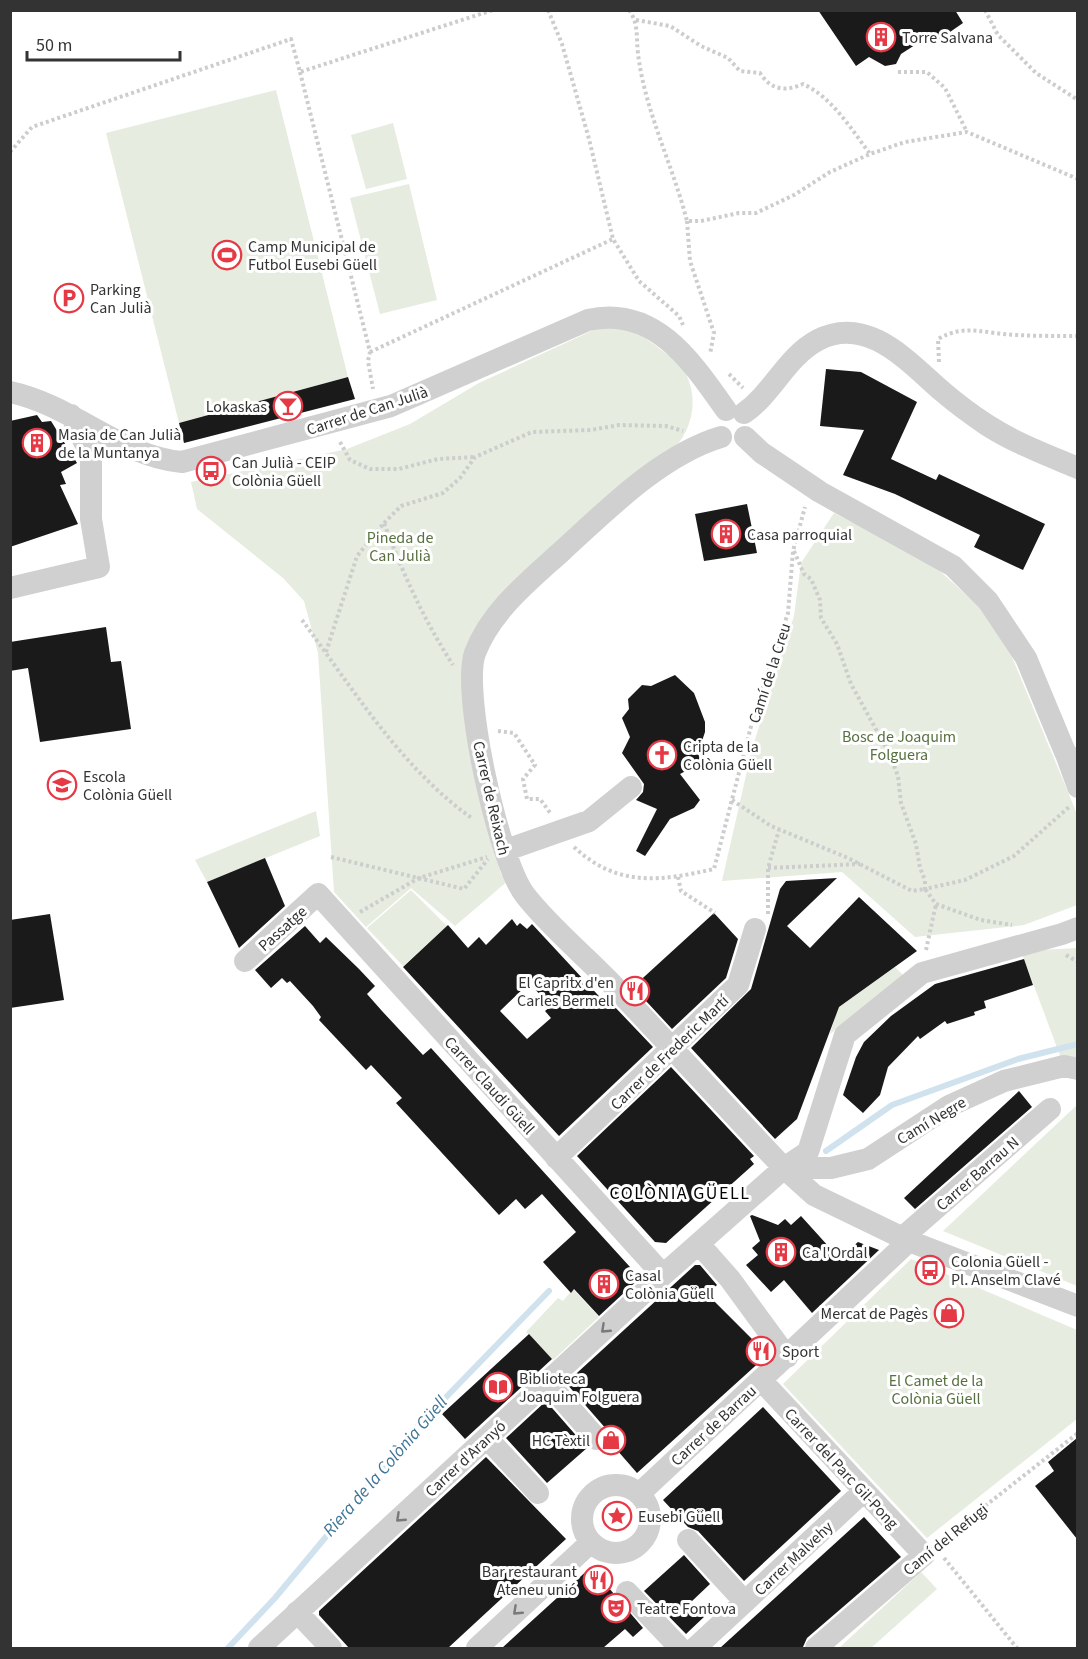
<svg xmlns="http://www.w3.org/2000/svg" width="1088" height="1659" viewBox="0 0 1088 1659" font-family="'Source Sans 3',sans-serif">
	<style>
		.green { fill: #e6ecdf }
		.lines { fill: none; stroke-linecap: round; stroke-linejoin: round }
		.stream { stroke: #cfe2ee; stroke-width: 6 }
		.building { fill: #1a1a1a; fill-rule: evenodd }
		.path { stroke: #cdcdcd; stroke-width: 4; stroke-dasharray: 3 3; stroke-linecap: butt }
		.minor { stroke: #d0d0d0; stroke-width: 22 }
		.oneway { stroke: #7a7a7a }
		.labels { text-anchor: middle; stroke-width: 6; stroke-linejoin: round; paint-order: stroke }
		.poi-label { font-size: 16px; fill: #333; stroke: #fff; text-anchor: start }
		.street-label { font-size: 16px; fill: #333; stroke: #fff }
		.park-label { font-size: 16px; fill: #56703f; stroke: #fff }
		.neighbourhood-label { font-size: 18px; letter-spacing: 1.5px; fill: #000; stroke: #fff }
		.water-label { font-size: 18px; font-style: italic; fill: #3f7597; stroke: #fff }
	</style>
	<rect width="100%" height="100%" fill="#fff"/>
	<path class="green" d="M276 90 348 377 179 423 106 133Z
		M393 123 407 179 366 189 351 135Z
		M409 184 437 300 380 314 350 198Z
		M598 328C606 329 614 328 622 329 635 331 649 340 659 348 669 356 681 363 686 374 698 398 693 426 677 445L473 634 462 660 464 710 501 874 509 880 455 926 411 888 366 927 334 892 318 653 304 601 283 578 197 509 191 482 347 449 410 424 479 383Z
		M834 513 931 563 993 619 1005 640 1077 814V905L1024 925 915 937 842 872 722 881 752 749 794 616 801 563Z
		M316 811 320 836 207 882 195 860Z
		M411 890 447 926 403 966 367 928Z
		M1077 948V1059L1062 1061 1021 951Z
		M895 967 904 976 830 1034 838 1008Z
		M1077 1105V1286L943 1231Z
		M911 1259 1077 1330V1419L927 1538 783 1384Z
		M573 1289 599 1317 553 1360 526 1332 558 1298 563 1301Z
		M921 1572 937 1589 871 1648H839Z"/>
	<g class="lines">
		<path class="stream" d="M826 1151 892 1105 1018 1059 1078 1044
			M228 1648 275 1598 419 1425 549 1291"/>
	</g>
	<path class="building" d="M818 10H955L963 23 937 41 932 34 901 54 896 64 885 66 869 57 856 66Z
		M826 369 861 372 917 402 891 459 936 480 939 474 1045 524 1023 570 974 547 980 535 895 494 843 475 864 430 820 426Z
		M348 377 355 399 184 443 179 423Z
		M37 415 42 422 51 421 77 463 61 472 66 484 60 485 78 524 10 547V421Z
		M747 504 757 553 704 561 695 514Z
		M106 627 111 662 121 661 131 729 40 742 28 668 10 671V642Z
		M675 675 694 693 705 722V732L698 753 701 763 680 774 700 800 694 808 670 819 645 856 636 851 657 809 636 800 643 792 644 784 622 753 630 737 622 718 629 709 628 699 642 685 651 686Z
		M265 858 285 906 239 948 207 882Z
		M837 878 787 926 810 948 859 897 917 951 839 1007 797 1119 775 1139 691 1048 751 989 780 889 786 881Z
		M714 913 738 939 726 978 672 1029 633 987Z
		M50 914 64 1000 10 1008V920Z
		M512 919 517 926 520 923 527 929 532 924 610 1008 613 1005 653 1047 559 1136 403 967 448 925 468 948 479 937 486 945ZM529 983 551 1006 545 1011 551 1018 527 1039 500 1011Z
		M305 926 320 943 326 937 359 969 375 986 367 994 382 1011 423 1055 431 1048 640 1278 599 1316 574 1289 571 1293 543 1262 576 1232 542 1194 525 1209 516 1199 499 1215 396 1103 402 1098 371 1065 366 1070 319 1020 321 1017 313 1006 290 981 287 983 282 978 271 988 255 970Z
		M1024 959 1033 985 984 1001 986 1008 974 1012 975 1015 947 1024 945 1021 920 1039 918 1036 888 1067 880 1095 863 1113 843 1095 856 1057 864 1042 891 1016 935 984Z
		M671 1067 754 1156 750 1159 754 1164 666 1243 655 1242 577 1156Z
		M1019 1091 1032 1107 915 1209 904 1198Z
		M752 1215 778 1225 785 1219 791 1225 801 1216 839 1258 858 1242 879 1250 812 1313 784 1280 771 1292 746 1265 758 1255 752 1248 760 1241 750 1216Z
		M695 1265H700L717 1285 707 1294 764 1351V1358L637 1473 610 1442 607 1430 566 1383Z
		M529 1334 552 1359 465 1439 442 1414Z
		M546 1401 587 1448 547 1483 506 1438Z
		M763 1407 841 1491 744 1581 698 1531 688 1527 663 1500Z
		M1077 1438V1539L1035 1486 1054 1471 1048 1462Z
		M486 1457 566 1539 448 1648H349L319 1615V1611Z
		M864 1517 901 1557 807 1638 803 1647 720 1648Z
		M684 1555 710 1584 691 1602 705 1616 686 1634 644 1591Z
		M591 1567 643 1628 633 1637 625 1629 603 1648H502Z"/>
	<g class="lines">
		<path class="path" d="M548 10 562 44 589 139 613 239 639 281 679 316 683 325
			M629 10C639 24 636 37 638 54 645 111 673 166 687 221H701L739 213H756L794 195 830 172 870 154 905 142 967 132 1078 179
			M985 10 998 35 1036 73 1078 100
			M636 20 670 26 701 46 728 58 740 71 760 73C771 90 785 92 803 84 832 97 852 130 870 154
			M300 72 370 352 368 361 373 389
			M898 72H927L945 88 967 132
			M10 152 32 127 291 39 300 72 493 10
			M687 221 690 261 714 333 710 354
			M370 352 613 239
			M939 362 938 339C966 323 985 334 1016 335 1036 336 1057 336 1078 336
			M729 374 743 388
			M340 442 350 460 370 469H399L438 459 474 457
			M384 523 401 506 443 493 460 478 475 457 532 432 591 430 619 425 666 426 683 431
			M794 551 804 574 811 579 820 600 821 618 837 644 851 684 889 753 898 776 901 803 916 844 920 868 925 880V889L965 880 1014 856 1070 806
			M302 620C353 689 402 769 473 819
			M326 652 357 556 384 523C403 574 424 620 453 665
			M498 731 514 733 535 765 523 779 527 799H540L551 814
			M732 800 771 826 848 858 912 891 925 889 936 904 981 920 1012 925
			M574 847C618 888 661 881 714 869L755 711 788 613 793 551 805 507
			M331 857 464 889 488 859
			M768 868 860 864
			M678 877 681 891 715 913
			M360 912 419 878 487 857
			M768 914V868L779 830
			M926 950 936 904
			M1066 955 1078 962
			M938 1543 1078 1433
			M944 1558 1017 1648"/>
		<path class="minor" d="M10 392C72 405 119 456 182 462L391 406 588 320C655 305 692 362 726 410
			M744 413C773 393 786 357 818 340 868 314 909 363 943 392 957 404 972 415 987 425 1015 443 1047 455 1078 468
			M721 437C661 455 607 510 562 551 529 581 491 611 475 653 461 692 499 862 525 895 549 926 582 953 609 981 668 1043 725 1106 784 1168L814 1195 909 1241 1078 1306
			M745 437 762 453 820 492 953 566 988 601 1026 658 1065 752 1078 766
			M10 588 99 567 91 519V456L71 415
			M1066 754 1078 787
			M512 848 589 821 631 787
			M245 961 318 894 663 1275
			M556 1158 738 985 755 929
			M784 1168H831L868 1159 949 1106 1004 1081 1064 1066 1078 1069
			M903 1237 1050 1109
			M699 1244 730 1279 787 1357
			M761 1380 924 1555 816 1648
			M547 1382 597 1439
			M487 1438 538 1493
			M582 1519a34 34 0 1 1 68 0a34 34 0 1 1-68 0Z
			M639 1494 909 1241
			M688 1540 745 1602
			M627 1592 680 1648
			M297 1612 331 1648
			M259 1648 663 1275 784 1168 808 1152 845 1035 922 973 1062 934 1078 928
			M477 1648 590 1543
			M695 1648 864 1491"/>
	</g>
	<defs><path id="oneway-chevron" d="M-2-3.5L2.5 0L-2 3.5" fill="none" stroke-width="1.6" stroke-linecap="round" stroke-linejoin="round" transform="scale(1.5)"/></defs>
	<g class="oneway">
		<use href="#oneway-chevron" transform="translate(605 1329) rotate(137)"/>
		<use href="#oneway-chevron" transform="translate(400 1518) rotate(137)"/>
		<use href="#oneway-chevron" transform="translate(517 1611) rotate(137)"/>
	</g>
	<defs>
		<g id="building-ring" transform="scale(1.5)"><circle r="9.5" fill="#fff" stroke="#e63946" stroke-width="1.5"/><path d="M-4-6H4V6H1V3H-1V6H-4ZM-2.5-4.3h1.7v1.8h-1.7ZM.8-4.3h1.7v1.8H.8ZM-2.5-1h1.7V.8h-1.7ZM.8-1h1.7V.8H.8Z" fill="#e63946"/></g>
		<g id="stadium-ring" transform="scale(1.5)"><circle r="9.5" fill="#fff" stroke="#e63946" stroke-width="1.5"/><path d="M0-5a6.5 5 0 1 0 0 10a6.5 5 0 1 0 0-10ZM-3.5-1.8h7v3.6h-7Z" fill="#e63946"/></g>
		<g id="parking-ring" transform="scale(1.5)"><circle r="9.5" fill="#fff" stroke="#e63946" stroke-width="1.5"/><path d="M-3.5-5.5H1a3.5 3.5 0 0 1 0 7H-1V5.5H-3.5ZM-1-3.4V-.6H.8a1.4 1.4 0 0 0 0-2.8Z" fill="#e63946"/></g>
		<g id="bar-ring" transform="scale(1.5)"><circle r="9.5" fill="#fff" stroke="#e63946" stroke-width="1.5"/><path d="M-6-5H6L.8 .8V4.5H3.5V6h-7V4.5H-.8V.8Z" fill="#e63946"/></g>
		<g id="bus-ring" transform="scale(1.5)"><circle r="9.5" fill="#fff" stroke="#e63946" stroke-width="1.5"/><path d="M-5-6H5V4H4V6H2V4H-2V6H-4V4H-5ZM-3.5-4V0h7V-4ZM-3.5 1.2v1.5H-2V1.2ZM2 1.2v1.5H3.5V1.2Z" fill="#e63946"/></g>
		<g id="church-ring" transform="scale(1.5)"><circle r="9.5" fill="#fff" stroke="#e63946" stroke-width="1.5"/><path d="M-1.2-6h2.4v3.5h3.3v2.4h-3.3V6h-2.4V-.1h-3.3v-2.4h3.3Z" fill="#e63946"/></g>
		<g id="school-ring" transform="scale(1.5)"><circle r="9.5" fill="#fff" stroke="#e63946" stroke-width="1.5"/><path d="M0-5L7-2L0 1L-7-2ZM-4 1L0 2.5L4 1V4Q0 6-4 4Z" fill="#e63946"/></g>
		<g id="restaurant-ring" transform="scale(1.5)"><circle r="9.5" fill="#fff" stroke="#e63946" stroke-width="1.5"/><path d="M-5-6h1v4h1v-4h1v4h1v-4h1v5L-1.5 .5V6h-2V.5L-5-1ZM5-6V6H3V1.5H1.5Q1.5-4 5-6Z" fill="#e63946"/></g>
		<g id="shop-ring" transform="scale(1.5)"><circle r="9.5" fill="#fff" stroke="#e63946" stroke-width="1.5"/><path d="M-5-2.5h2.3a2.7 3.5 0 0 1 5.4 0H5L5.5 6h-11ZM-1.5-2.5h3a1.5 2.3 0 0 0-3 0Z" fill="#e63946"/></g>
		<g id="library-ring" transform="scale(1.5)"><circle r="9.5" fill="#fff" stroke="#e63946" stroke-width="1.5"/><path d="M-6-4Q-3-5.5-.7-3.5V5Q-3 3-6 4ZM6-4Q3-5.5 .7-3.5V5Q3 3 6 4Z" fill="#e63946"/></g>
		<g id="sight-ring" transform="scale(1.5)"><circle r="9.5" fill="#fff" stroke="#e63946" stroke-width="1.5"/><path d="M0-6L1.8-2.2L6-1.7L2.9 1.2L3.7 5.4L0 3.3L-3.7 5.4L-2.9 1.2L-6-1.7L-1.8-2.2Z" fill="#e63946"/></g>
		<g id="theatre-ring" transform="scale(1.5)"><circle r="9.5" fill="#fff" stroke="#e63946" stroke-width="1.5"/><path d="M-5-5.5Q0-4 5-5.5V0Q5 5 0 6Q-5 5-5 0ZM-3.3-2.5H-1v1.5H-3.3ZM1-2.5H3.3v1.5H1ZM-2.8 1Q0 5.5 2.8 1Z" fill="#e63946"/></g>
	</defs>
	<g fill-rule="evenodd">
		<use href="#building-ring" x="881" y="37"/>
		<use href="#stadium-ring" x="227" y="255"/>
		<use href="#parking-ring" x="69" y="298"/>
		<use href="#bar-ring" x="288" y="406"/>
		<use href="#building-ring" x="37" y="443"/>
		<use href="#bus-ring" x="211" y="471"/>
		<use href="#building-ring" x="726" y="534"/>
		<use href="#church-ring" x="662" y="755"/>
		<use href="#school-ring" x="62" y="785"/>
		<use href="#restaurant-ring" x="635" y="991"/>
		<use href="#building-ring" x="781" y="1252"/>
		<use href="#bus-ring" x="930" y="1270"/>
		<use href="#building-ring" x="604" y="1284"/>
		<use href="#shop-ring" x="949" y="1313"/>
		<use href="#restaurant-ring" x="761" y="1351"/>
		<use href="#library-ring" x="498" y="1387"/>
		<use href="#shop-ring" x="611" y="1440"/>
		<use href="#sight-ring" x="617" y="1516"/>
		<use href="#restaurant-ring" x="598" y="1580"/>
		<use href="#theatre-ring" x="616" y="1608"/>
	</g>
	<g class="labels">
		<g class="poi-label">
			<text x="902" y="43">Torre Salvana</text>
			<text x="248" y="252">Camp Municipal de<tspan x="248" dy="18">Futbol Eusebi Güell</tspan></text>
			<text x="90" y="295">Parking<tspan x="90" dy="18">Can Julià</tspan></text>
			<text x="267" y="412" text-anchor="end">Lokaskas</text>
			<text x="58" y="440">Masia de Can Julià<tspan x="58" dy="18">de la Muntanya</tspan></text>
			<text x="232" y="468">Can Julià - CEIP<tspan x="232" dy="18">Colònia Güell</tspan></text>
			<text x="747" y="540">Casa parroquial</text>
			<text x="683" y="752">Cripta de la<tspan x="683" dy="18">Colònia Güell</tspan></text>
			<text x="83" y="782">Escola<tspan x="83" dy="18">Colònia Güell</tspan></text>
			<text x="614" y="988" text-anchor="end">El Capritx d'en<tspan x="614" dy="18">Carles Bermell</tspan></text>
			<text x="802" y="1258">Ca l'Ordal</text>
			<text x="951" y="1267">Colonia Güell -<tspan x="951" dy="18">Pl. Anselm Clavé</tspan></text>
			<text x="625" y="1281">Casal<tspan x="625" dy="18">Colònia Güell</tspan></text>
			<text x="928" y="1319" text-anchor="end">Mercat de Pagès</text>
			<text x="782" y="1357">Sport</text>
			<text x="519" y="1384">Biblioteca<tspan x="519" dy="18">Joaquim Folguera</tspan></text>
			<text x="590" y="1446" text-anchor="end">HC Tèxtil</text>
			<text x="638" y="1522">Eusebi Güell</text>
			<text x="577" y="1577" text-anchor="end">Bar restaurant<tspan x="577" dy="18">Ateneu unió</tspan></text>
			<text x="637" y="1614">Teatre Fontova</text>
		</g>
		<g class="street-label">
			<text transform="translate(367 410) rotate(-18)" y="6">Carrer de Can Julià</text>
			<text transform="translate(769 673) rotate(-72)" y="6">Camí de la Creu</text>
			<text transform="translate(492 798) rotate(77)" y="6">Carrer de Reixach</text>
			<text transform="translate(282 928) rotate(-42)" y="6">Passatge</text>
			<text transform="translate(669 1052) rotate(-44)" y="6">Carrer de Frederic Martí</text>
			<text transform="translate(490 1085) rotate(48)" y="6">Carrer Claudi Güell</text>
			<text transform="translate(931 1120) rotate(-31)" y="6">Camí Negre</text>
			<text transform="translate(977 1173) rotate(-41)" y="6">Carrer Barrau N</text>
			<text transform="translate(713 1425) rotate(-43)" y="6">Carrer de Barrau</text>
			<text transform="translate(465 1458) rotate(-43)" y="6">Carrer d'Aranyó</text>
			<text transform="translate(842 1468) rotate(47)" y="6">Carrer del Parc Gil-Pong</text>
			<text transform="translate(945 1539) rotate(-39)" y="6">Camí del Refugi</text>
			<text transform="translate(793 1558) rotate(-43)" y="6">Carrer Malvehy</text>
		</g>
		<g class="park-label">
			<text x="400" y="543">Pineda de<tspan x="400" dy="18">Can Julià</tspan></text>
			<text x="899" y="742">Bosc de Joaquim<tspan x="899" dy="18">Folguera</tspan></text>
			<text x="936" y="1386">El Camet de la<tspan x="936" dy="18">Colònia Güell</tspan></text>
		</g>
		<g class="neighbourhood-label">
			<text x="680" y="1199">COLÒNIA GÜELL</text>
		</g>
		<g class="water-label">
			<text transform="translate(385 1466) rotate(-49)" y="6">Riera de la Colònia Güell</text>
		</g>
	</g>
	<rect width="1088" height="1659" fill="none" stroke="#333333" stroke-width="24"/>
	<path d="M27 51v9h153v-9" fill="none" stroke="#333333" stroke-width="3"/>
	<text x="36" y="51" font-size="18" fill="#333333" stroke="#ffffff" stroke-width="4.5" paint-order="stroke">50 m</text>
</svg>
